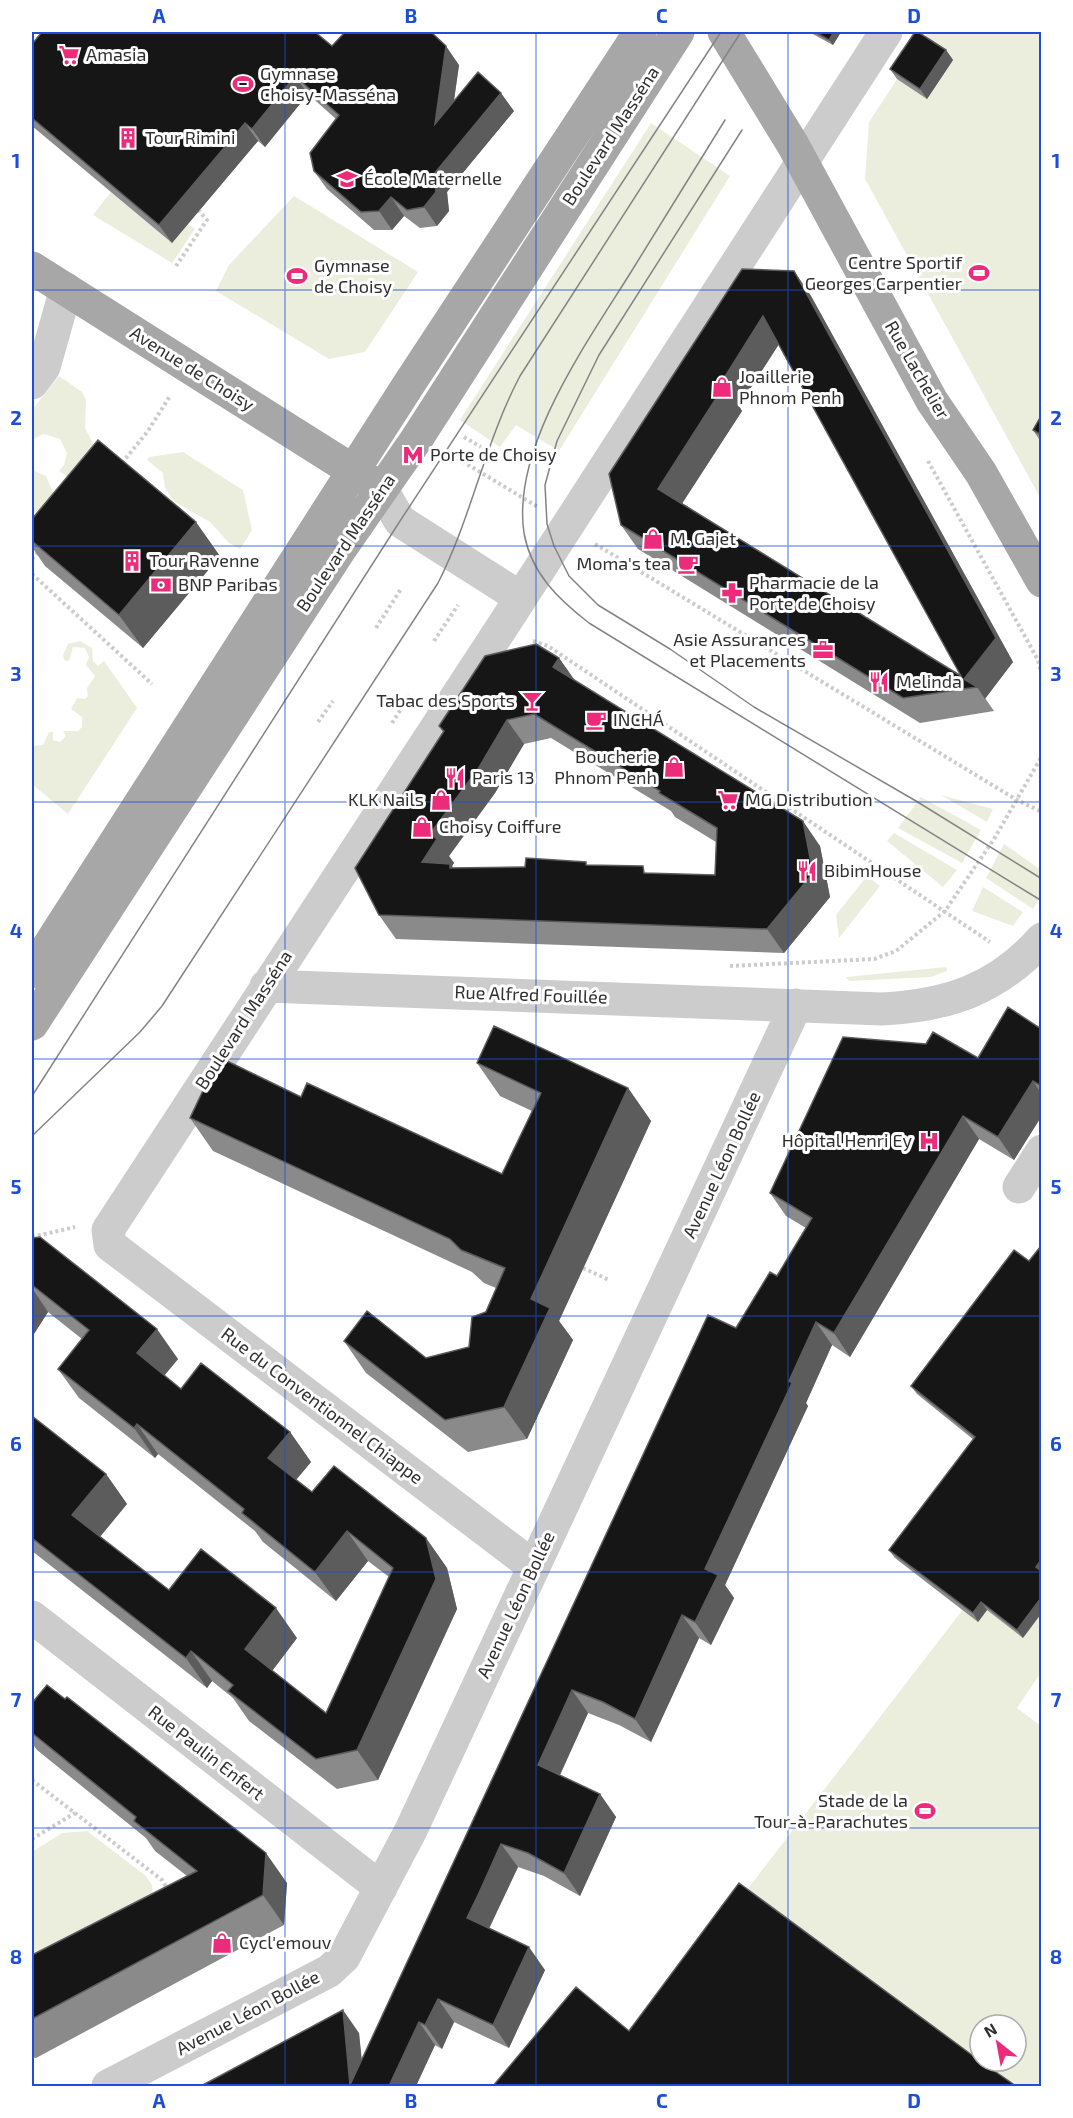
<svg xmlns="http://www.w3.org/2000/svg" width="1073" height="2118" viewBox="0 0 1073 2118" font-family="'Exo 2',sans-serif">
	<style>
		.green { fill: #ebeddd; fill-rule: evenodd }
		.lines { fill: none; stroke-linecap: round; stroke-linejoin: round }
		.path { stroke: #ccc; stroke-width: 4; stroke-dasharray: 3 3; stroke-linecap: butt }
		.minor { stroke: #ccc; stroke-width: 33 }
		.major { stroke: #a7a7a7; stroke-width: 33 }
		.tram { stroke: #848484; stroke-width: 1.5 }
		.wall { fill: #8a8a8a; fill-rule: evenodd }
		.shaded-wall { fill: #5c5c5c }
		.building { fill: #161616; stroke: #5c5c5c; stroke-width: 1.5; fill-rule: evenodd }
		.grid { fill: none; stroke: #1d4ed8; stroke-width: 1.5; stroke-opacity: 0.55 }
		.labels { text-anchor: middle; stroke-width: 6; stroke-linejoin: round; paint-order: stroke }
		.poi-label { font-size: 18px; fill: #2f2f2f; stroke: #fff; text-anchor: start }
		.street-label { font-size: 18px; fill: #2f2f2f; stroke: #fff }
		.neatline { fill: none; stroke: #1d4ed8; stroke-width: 2 }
		.grid-label { font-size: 20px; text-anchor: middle; font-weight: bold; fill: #1d4ed8 }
	</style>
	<rect width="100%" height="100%" fill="#fff"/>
	<path class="green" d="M928 32H1041V499L865 179 869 122Z
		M651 123 730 176 559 451 516 425 500 447 460 420Z
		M111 192 172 243 188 224 195 229 172 263 93 215Z
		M294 196 418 272 365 352 329 359 216 291 229 265Z
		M59 376 82 392 86 400 85 428 97 451 74 482 59 471 64 465 67 453 60 439 43 434 32 440V410Z
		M183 452 243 490 252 530 240 549 229 543 210 522 175 502 165 488 163 473 147 460 149 457Z
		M32 470 46 476 57 502 32 513Z
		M80 641 92 648 93 661 98 666 104 661 137 708 68 814 32 784V746L43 745 49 732H53V740L60 742 66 736 63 731H78L82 727V717L71 709 77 698 85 699 88 696 87 688 95 676 86 665 89 657 85 648 73 647 69 661 64 660 63 655 68 644Z
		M941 795 993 809 987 822Z
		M921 797 981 830 962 863 898 828Z
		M894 833 957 870 943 887 887 841Z
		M1004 844 1041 870V896L1033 909 986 878Z
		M867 876 880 886 839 938 836 915Z
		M983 887 1023 912 1013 926 972 911Z
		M946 967 947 971 931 977 849 981 846 977Z
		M1041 1508V1672L1017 1708 1041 1726V2086H1004L743 1895ZM980 2025H1016V2061H980Z
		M87 1831 146 1876 152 1885 153 1898 32 1976V1852L62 1833Z"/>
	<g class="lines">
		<path class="path" d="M176 266 207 220 199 211
			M464 437 481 447
			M447 452 538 507
			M928 461 1038 660 1042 676
			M122 463 148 431 170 396
			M595 544 1017 800 1042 812
			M32 559 39 551
			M32 574 152 684
			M376 628 401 589
			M434 641 458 605
			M533 641 548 646 990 942
			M318 722 333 701
			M392 723 410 695
			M730 966 874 959 896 951 945 911 994 839 1042 756
			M32 1237 75 1227
			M583 1268 609 1280
			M32 1780 162 1880 168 1890
			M32 1839 75 1813"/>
		<path class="minor" d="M32 383 44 367 66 289
			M382 490 400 521 521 598
			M266 986 882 1009C947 1006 998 989 1042 939
			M1019 1187 1042 1151
			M534 1567 110 1245 108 1230 506 621 886 32
			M32 1617 381 1888
			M108 2086 329 1971 344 1957 411 1830 796 1005"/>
		<path class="major" d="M724 32 793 145 932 401 981 473 1042 581
			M32 268 371 482
			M32 972 409 384 640 32
			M32 1024 341 548 416 440 678 32"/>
		<path class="tram" d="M725 120C694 171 662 221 631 272 588 341 511 447 524 533 531 573 558 599 589 623L1042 901
			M742 130 599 355 557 441 545 485 547 524 554 546 569 576 598 605 670 649 754 707 916 801 1042 879
			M32 1096 400 521 721 32
			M32 1136 140 1032 162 1006 438 583C472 516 485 442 520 376L741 32"/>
	</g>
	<path class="wall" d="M809 32H841L833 45Z
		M32 44 332 46 459 65 454 101 514 111 447 192 449 211 437 226 420 228 404 216 392 230H374L327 189 314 171 336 119 308 94 265 147 258 141 172 243 32 126Z
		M946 50 953 60 927 99 897 79 890 69Z
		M794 271 811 296 1013 662 985 698 994 711 920 723 638 549 621 525ZM779 344 961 676 682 503 742 411 739 406Z
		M1041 416V442L1033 430Z
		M32 519 220 556 143 648 45 566 32 547Z
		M559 658 575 681 820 846 830 897 784 953 396 939 379 915 443 732 439 726ZM551 738 671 811 675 817 716 842 715 875 648 873 588 865 453 868 452 866 454 863 449 856 495 793 524 744Z
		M1041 1029V1117L1014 1160 979 1139 850 1357 832 1345 806 1403 808 1406 725 1585 734 1598 711 1645 699 1638 651 1742 619 1725 588 1713 560 1775 600 1794 616 1817 580 1896 544 1876 518 1867 495 1916 489 1929 545 1970 509 2048 454 2022 442 2049 435 2045 416 2086H201L359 2033 362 2061 736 1328 777 1276 806 1228 786 1216 770 1193 978 1058Z
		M477 1063 628 1088 651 1121 559 1321 573 1340 527 1439 468 1452 366 1373 344 1341 426 1358 469 1347 496 1288 484 1283 472 1272 213 1151 190 1118 301 1097 502 1174 532 1111 500 1096Z
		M32 1238 178 1359 164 1376 181 1389 290 1432 311 1462 296 1480 312 1492 426 1538 447 1568 457 1609 378 1780 337 1789 249 1721 233 1698 212 1681 207 1688 32 1551V1416L106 1474 127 1504 100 1537 169 1590 297 1638 272 1671 326 1713 389 1577 368 1561 336 1601 263 1542 255 1531 158 1454 155 1458 79 1398 58 1369 82 1339 48 1312 32 1337Z
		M1014 1250 1023 1638 987 1610 978 1622 895 1558 889 1550 974 1440 917 1394 911 1386Z
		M32 1703 287 1883 284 1925 36 2058 32 2057V1955L187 1876 155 1851 146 1838 37 1750 32 1743Z"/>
	<path class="shaded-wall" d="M834 32H841L833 45 829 40Z
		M446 46 459 65 448 142 435 124Z
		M946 50 953 60 927 99 920 89Z
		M295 76 308 94 265 147 252 129Z
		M501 93 514 111 447 192 449 211 437 226 424 207 434 174Z
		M245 123 258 141 172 243 159 225Z
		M391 197 404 216 392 230 379 211Z
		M794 271 811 296 1013 662 985 699 977 687 964 679Z
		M763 316 781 341 739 406 742 411 676 513 658 489 721 383Z
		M196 522 220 556 143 648 119 615Z
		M559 658 576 682 553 667Z
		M507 720 524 744 495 793 449 856 454 863 452 866 467 888 422 862 430 834Z
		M803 821 820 846 830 897 784 953 767 929Z
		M1033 1081 1041 1093V1117L1014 1160 998 1137Z
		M628 1088 651 1121 559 1321 573 1340 527 1439 504 1407 531 1299Z
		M963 1116 979 1139 850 1357 834 1333Z
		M32 1288 48 1312 32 1337Z
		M816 1322 832 1345 806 1403 808 1406 725 1585 734 1598 711 1645 695 1622 705 1569Z
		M157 1329 178 1359 158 1383 137 1353Z
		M137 1424 158 1454 155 1458 134 1428Z
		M290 1432 311 1462 289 1488 268 1458Z
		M106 1474 127 1504 93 1545 72 1515Z
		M347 1531 368 1561 336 1601 315 1572Z
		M426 1538 447 1568 457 1609 378 1780 357 1750Z
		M1041 1560V1574L1036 1567Z
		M1041 1598V1614L1023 1638 1017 1630Z
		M981 1602 987 1610 978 1622 973 1613Z
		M276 1608 297 1638 266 1679 245 1649Z
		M682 1615 699 1638 651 1742 635 1719Z
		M191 1651 212 1681 207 1688 186 1658Z
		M572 1690 588 1713 554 1788 538 1765Z
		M600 1794 616 1817 580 1896 564 1873Z
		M501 1844 518 1867 483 1941 467 1918Z
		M266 1853 287 1883 284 1925 263 1895Z
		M529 1947 545 1970 509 2048 493 2025Z
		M438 1999 454 2022 442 2049 425 2025Z
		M343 2010 359 2033 364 2086 350 2085Z
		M419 2022 435 2045 416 2086H389Z"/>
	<path class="building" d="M42 32H315L332 46 345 32H431L446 46 435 124 478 72 501 93 434 174 436 192 424 207 407 210 391 197 379 211 361 212 314 171 310 153 339 115 295 76 252 129 245 123 159 225 32 118V44Z
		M815 32H834L829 40Z
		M915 32H918L946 50 920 89 890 69Z
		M742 269 794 271 996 638 964 679 977 687 903 698 621 525 609 474ZM763 316 961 676 658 489 724 386 721 383Z
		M1041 416V435L1033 430Z
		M98 440 196 522 119 615 32 541V519Z
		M536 644 559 658 553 667 803 821 813 873 767 929 379 915 355 868 444 731 439 726 485 656ZM534 714 660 791 659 793 717 828 715 875 644 873 643 866 586 865V862L526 858 525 867 450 868V864L422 862 437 839 430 834 478 769 507 720Z
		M1008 1007 1041 1029V1086L1033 1081 998 1137 963 1116 834 1333 816 1322 789 1381 792 1383 705 1569 718 1575 695 1622 682 1615 635 1719 603 1702 572 1690 538 1765 600 1794 564 1873 528 1853 501 1844 479 1893 467 1918 529 1947 493 2025 438 1999 425 2025 419 2022 389 2086H201L343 2010 350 2085 708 1315 736 1328 770 1272 777 1276 812 1218 770 1193 843 1037 926 1044 933 1032 978 1058Z
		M494 1026 628 1088 531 1299 550 1308 504 1407 445 1420 344 1341 367 1311 426 1358 469 1347 472 1317 486 1312 505 1268 461 1250 450 1239 190 1118 219 1057 301 1097 307 1083 502 1174 541 1093 477 1063Z
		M40 1237 157 1329 137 1353 181 1389 201 1363 290 1432 268 1458 312 1492 334 1466 426 1538 436 1579 357 1750 316 1759 228 1691 233 1685 191 1651 186 1658 32 1538V1416L106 1474 72 1515 169 1590 201 1549 276 1608 245 1649 326 1713 393 1568 347 1531 315 1572 242 1513 244 1509 137 1424 134 1428 58 1369 89 1330 32 1285V1238Z
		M1041 1246V1560L1036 1567 1041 1571V1598L1017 1630 981 1602 973 1613 889 1550 975 1437 911 1386 1014 1250 1029 1261Z
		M47 1685 65 1699 67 1697 266 1853 263 1895 32 2019V1955L197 1871 134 1821 136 1817 32 1733V1703Z
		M739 1883 980 2061 1016 2086H493L576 1987 629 2031Z"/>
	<path class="grid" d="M285 32V2086M536 32V2086M788 32V2086M32 290H1042M32 546H1042M32 802H1042M32 1059H1042M32 1316H1042M32 1572H1042M32 1828H1042"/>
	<defs>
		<g id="supermarket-bare" transform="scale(1.62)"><path d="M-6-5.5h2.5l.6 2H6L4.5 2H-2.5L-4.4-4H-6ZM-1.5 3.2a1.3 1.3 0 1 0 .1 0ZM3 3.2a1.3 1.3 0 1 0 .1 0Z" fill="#ec2c7b" stroke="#fff" stroke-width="2.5" paint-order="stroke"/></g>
		<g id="stadium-bare" transform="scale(1.62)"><path d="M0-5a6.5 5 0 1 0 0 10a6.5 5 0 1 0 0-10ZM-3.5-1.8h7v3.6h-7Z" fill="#ec2c7b" stroke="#fff" stroke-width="2.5" paint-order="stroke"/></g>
		<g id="building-bare" transform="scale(1.62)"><path d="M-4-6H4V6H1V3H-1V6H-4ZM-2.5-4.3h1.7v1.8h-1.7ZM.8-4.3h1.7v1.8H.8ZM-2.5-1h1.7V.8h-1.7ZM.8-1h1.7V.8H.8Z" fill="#ec2c7b" stroke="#fff" stroke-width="2.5" paint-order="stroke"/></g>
		<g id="school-bare" transform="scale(1.62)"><path d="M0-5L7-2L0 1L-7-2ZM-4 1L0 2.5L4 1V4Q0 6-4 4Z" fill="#ec2c7b" stroke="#fff" stroke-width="2.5" paint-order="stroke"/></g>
		<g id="shop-bare" transform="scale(1.62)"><path d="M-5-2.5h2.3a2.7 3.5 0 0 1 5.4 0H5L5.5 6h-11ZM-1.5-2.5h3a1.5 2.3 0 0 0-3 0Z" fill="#ec2c7b" stroke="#fff" stroke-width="2.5" paint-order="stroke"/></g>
		<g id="metro-bare" transform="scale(1.62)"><path d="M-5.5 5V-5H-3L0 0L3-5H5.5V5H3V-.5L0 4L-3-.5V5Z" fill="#ec2c7b" stroke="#fff" stroke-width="2.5" paint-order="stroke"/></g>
		<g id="cafe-bare" transform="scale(1.62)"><path d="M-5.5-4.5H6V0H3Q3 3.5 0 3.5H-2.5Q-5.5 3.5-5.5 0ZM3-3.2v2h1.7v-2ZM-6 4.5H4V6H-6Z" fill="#ec2c7b" stroke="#fff" stroke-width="2.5" paint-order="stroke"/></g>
		<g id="bank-bare" transform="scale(1.62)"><path d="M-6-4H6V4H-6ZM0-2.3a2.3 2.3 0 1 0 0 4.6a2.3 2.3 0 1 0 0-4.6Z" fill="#ec2c7b" stroke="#fff" stroke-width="2.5" paint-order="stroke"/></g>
		<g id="pharmacy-bare" transform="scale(1.62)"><path d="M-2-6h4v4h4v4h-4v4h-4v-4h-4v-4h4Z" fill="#ec2c7b" stroke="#fff" stroke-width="2.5" paint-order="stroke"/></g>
		<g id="office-bare" transform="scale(1.62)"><path d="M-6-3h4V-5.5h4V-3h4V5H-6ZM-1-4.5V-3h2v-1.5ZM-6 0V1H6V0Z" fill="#ec2c7b" stroke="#fff" stroke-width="2.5" paint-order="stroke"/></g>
		<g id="restaurant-bare" transform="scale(1.62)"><path d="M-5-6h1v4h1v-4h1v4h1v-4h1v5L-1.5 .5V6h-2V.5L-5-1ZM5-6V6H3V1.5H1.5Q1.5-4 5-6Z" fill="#ec2c7b" stroke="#fff" stroke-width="2.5" paint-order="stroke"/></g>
		<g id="bar-bare" transform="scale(1.62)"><path d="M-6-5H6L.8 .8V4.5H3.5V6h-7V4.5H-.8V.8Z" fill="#ec2c7b" stroke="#fff" stroke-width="2.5" paint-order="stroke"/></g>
		<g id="hospital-bare" transform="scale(1.62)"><path d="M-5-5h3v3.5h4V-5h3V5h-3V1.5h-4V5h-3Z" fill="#ec2c7b" stroke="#fff" stroke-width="2.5" paint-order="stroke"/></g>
	</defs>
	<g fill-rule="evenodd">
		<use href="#supermarket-bare" x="69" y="55"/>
		<use href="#stadium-bare" x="243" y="84"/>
		<use href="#building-bare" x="128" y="138"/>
		<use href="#school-bare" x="347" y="179"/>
		<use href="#stadium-bare" x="979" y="273"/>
		<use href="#stadium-bare" x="297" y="276"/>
		<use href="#shop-bare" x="722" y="387"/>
		<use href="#metro-bare" x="413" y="455"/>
		<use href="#shop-bare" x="653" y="539"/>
		<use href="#building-bare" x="132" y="561"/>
		<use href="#cafe-bare" x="688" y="564"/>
		<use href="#bank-bare" x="161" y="585"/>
		<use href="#pharmacy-bare" x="732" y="593"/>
		<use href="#office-bare" x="823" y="650"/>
		<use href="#restaurant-bare" x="879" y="682"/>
		<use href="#bar-bare" x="532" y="701"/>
		<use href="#cafe-bare" x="596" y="720"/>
		<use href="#shop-bare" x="674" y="767"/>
		<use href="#restaurant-bare" x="455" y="778"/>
		<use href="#shop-bare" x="441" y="800"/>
		<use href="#supermarket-bare" x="728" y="800"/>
		<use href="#shop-bare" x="422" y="827"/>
		<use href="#restaurant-bare" x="807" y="871"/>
		<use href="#hospital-bare" x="929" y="1141"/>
		<use href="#stadium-bare" x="925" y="1811"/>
		<use href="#shop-bare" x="222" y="1943"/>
	</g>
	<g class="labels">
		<g class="poi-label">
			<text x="86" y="61">Amasia</text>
			<text x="260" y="80">Gymnase<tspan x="260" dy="21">Choisy-Masséna</tspan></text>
			<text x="145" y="144">Tour Rimini</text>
			<text x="364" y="185">École Maternelle</text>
			<text x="962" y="269" text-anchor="end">Centre Sportif<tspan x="962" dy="21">Georges Carpentier</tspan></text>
			<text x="314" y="272">Gymnase<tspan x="314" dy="21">de Choisy</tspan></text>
			<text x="739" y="383">Joaillerie<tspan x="739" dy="21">Phnom Penh</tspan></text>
			<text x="430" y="461">Porte de Choisy</text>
			<text x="670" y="545">M. Gajet</text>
			<text x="149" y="567">Tour Ravenne</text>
			<text x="671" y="570" text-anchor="end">Moma's tea</text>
			<text x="749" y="589">Pharmacie de la<tspan x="749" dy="21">Porte de Choisy</tspan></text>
			<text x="178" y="591">BNP Paribas</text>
			<text x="806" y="646" text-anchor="end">Asie Assurances<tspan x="806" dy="21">et Placements</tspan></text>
			<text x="896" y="688">Melinda</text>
			<text x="515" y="707" text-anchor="end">Tabac des Sports</text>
			<text x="613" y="726">INCHÁ</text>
			<text x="657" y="763" text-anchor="end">Boucherie<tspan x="657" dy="21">Phnom Penh</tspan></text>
			<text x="472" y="784">Paris 13</text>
			<text x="424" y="806" text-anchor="end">KLK Nails</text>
			<text x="745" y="806">MG Distribution</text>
			<text x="439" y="833">Choisy Coiffure</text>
			<text x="824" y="877">BibimHouse</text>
			<text x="912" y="1147" text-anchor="end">Hôpital Henri Ey</text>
			<text x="908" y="1807" text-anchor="end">Stade de la<tspan x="908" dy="21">Tour-à-Parachutes</tspan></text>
			<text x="239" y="1949">Cycl'emouv</text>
		</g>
		<g class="street-label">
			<text transform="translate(611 136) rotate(-57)" y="6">Boulevard Masséna</text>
			<text transform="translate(192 369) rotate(32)" y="6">Avenue de Choisy</text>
			<text transform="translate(917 370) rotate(60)" y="6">Rue Lachelier</text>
			<text transform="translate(346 543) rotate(-56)" y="6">Boulevard Masséna</text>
			<text transform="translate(531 995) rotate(2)" y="6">Rue Alfred Fouillée</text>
			<text transform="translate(244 1020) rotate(-57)" y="6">Boulevard Masséna</text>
			<text transform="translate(722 1165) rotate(-65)" y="6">Avenue Léon Bollée</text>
			<text transform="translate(322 1406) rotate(37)" y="6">Rue du Conventionnel Chiappe</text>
			<text transform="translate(516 1605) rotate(-65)" y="6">Avenue Léon Bollée</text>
			<text transform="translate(206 1753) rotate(38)" y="6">Rue Paulin Enfert</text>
			<text transform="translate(248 2013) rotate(-28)" y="6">Avenue Léon Bollée</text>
		</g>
	</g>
	<rect width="1073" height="2118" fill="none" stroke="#ffffff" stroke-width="66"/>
	<g transform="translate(998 2043) rotate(329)"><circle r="28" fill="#ffffff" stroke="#acacac" stroke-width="1.5"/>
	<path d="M0-4.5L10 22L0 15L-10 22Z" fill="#ec2c7b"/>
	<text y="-9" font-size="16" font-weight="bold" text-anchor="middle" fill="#2f2f2f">N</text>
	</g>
	<rect x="33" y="33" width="1007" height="2052" class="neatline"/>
	<g class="grid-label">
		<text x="159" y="23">A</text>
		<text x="411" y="23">B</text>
		<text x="662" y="23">C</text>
		<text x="914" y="23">D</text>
		<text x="16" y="168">1</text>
		<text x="1056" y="168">1</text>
		<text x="16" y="425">2</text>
		<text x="1056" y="425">2</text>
		<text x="16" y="681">3</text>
		<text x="1056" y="681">3</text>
		<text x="16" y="938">4</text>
		<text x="1056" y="938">4</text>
		<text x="16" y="1194">5</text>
		<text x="1056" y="1194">5</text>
		<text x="16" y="1451">6</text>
		<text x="1056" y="1451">6</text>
		<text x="16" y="1707">7</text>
		<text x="1056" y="1707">7</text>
		<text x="16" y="1964">8</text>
		<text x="1056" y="1964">8</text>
		<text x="159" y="2108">A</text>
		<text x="411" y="2108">B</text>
		<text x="662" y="2108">C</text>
		<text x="914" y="2108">D</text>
	</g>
</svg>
